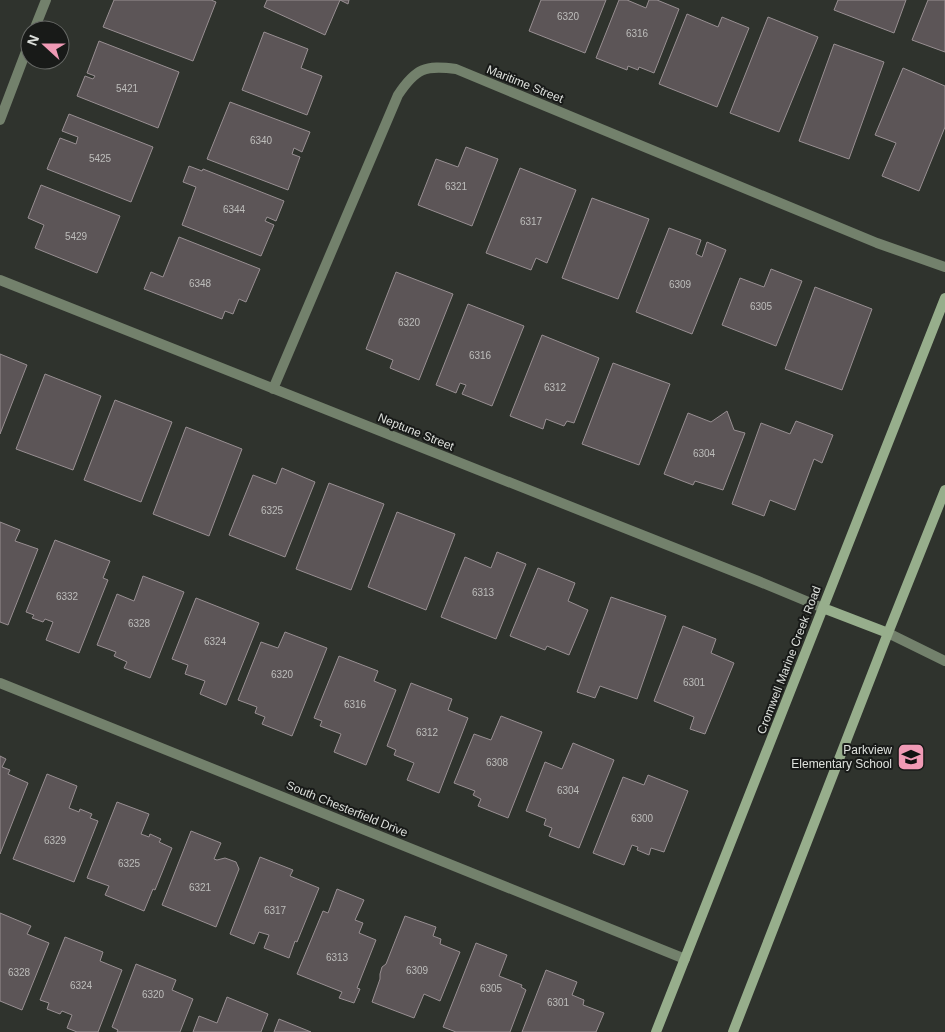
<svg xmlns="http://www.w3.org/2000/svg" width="945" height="1032" viewBox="0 0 945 1032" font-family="Helvetica,sans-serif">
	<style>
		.building { fill: #5c5557; stroke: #988f92 }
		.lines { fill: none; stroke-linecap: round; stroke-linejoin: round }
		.service { stroke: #73816c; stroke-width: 10 }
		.minor { stroke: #73816c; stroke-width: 10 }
		.secondary { stroke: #97ae8c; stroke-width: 10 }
		.labels { text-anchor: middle; stroke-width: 4; stroke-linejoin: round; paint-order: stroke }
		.number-label { font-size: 10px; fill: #bdbdbb }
		.street-label { font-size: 12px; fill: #dde0dc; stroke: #181a18 }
		.poi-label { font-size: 12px; fill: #dde0dc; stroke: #181a18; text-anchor: end }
	</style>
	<rect width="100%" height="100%" fill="#2f332d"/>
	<path class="building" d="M114 0H211L216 2 193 61 103 27Z
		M267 0H349L348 4 340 0 325 35 264 7Z
		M541 0H606L585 53 529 31Z
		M619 0H627L646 8 649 0H657L679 9 654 73 639 67 638 70 628 66 627 70 596 58Z
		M838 0H906L894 33 834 10Z
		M928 0H945V52L912 40Z
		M687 14 718 27 722 17 749 28 717 107 659 84Z
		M768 17 818 37 779 132 730 113Z
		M264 32 308 49 301 68 322 76 307 115 242 90Z
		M99 41 179 72 158 128 77 96 85 76 93 79 95 76 87 73Z
		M834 44 884 62 849 159 799 141Z
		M903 68 945 86V127L919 191 882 176 896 143 875 135Z
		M230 102 310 132 302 152 294 148 292 154 300 157 288 190 207 159Z
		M69 114 153 147 131 202 47 169 60 138 76 144 78 137 62 131Z
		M466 147 498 159 472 226 418 205 436 159 458 167Z
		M189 166 202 171 203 169 284 201 276 221 267 217 265 221 274 225 261 256 182 225 196 187 183 182Z
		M520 168 576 190 547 263 536 258 531 270 486 253Z
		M41 185 120 216 97 273 35 248 44 225 28 218Z
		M592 198 649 219 618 299 562 278Z
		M669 228 701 240 696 254 702 257 707 242 726 250 692 334 636 312Z
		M179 237 260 269 246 302 239 299 233 314 225 311 222 319 144 289 151 272 163 277Z
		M771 269 802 281 776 346 722 325 740 278 764 287Z
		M396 272 453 294 419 380 390 368 393 360 366 349Z
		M815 287 872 309 842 390 785 369Z
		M468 304 524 326 492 406 462 394 466 385 460 383 456 393 436 385Z
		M542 335 599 358 574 423 567 421 564 426 546 419 543 429 510 416Z
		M0 354 27 365 0 434Z
		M613 363 670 384 639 465 582 444Z
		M45 374 101 396 73 470 16 449Z
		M115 400 172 422 141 502 84 480Z
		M727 411 734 430 745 433 723 490 695 481 693 485 664 474 688 413 711 422Z
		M796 421 833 435 822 463 814 459 795 510 770 500 764 516 732 504 761 423 790 434Z
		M186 427 242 449 209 536 153 514Z
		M282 468 315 482 285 557 229 535 253 475 276 484Z
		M329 483 384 504 351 590 296 569Z
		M397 512 455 534 426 610 368 587Z
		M0 522 20 530 15 541 38 549 8 625 0 622Z
		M55 540 110 561 103 578 108 580 79 653 46 640 53 622 45 619 43 622 32 618 34 615 26 612Z
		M497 552 526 564 496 639 441 617 465 557 491 568Z
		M538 568 575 583 568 601 588 610 569 655 547 646 545 650 510 636Z
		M143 576 184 592 150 678 124 668 127 662 114 656 116 652 97 645 117 594 134 601Z
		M611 597 666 616 637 699 600 686 595 698 577 692Z
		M196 598 259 623 226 705 200 694 205 681 185 674 188 665 172 659Z
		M683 626 716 639 711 653 734 663 705 734 690 729 694 717 654 701Z
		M285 632 327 648 292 736 262 724 265 717 255 713 257 707 238 700 261 642 278 648Z
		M339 656 378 671 374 681 396 690 366 765 334 752 341 734 320 726 322 721 314 718Z
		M411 683 452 699 448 710 468 718 439 793 407 780 414 763 394 755 396 750 387 746Z
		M501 716 542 732 508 818 478 806 481 799 473 795 475 791 454 783 474 734 491 740Z
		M573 743 614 760 579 848 549 836 552 828 544 825 546 819 526 811 545 762 562 769Z
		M0 756 6 759 2 767 10 770 8 774 28 783 0 854Z
		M47 774 77 786 69 808 79 812 80 809 92 814 90 818 98 821 74 882 13 859Z
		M648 775 688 791 664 852 651 848 649 855 637 850 638 847 632 845 624 865 593 853 623 777 644 785Z
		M117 802 149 814 141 834 149 837 150 834 161 839 159 842 172 848 155 890 153 889 144 911 105 895 109 886 87 878Z
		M191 831 221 843 214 859 217 860 225 858 236 862 239 869 216 927 162 905Z
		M260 857 293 870 290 876 319 888 297 942 295 941 289 958 264 948 269 935 259 932 254 944 230 934Z
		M337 889 364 900 355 920 363 923 359 933 376 940 357 988 360 989 354 1003 339 998 342 992 297 974 323 911 328 913Z
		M0 913 31 926 27 934 49 943 22 1010 0 1001Z
		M405 916 436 927 433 936 441 939 440 944 460 952 440 1001 424 994 414 1018 372 1002 380 979V974L382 967 386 964Z
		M65 937 103 952 100 961 122 970 98 1032H77L67 1028 72 1015 62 1011 60 1014 47 1009 49 1003 40 1000Z
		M476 943 507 955 499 976 522 985 521 987 526 990 510 1032H456L443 1027Z
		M136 964 176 980 172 990 193 999 180 1032H117L118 1030 112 1027Z
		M546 970 577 982 572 995 584 1000 583 1005 604 1013 596 1032H522Z
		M227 997 268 1014 261 1032H193L199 1016 217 1023Z
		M279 1019 311 1032H274Z"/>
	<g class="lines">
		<path class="service" d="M888 633 945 661"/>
		<path class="minor" d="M34 30 46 0
			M0 120 30 41
			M0 280 758 581 823 608
			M273 389 398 95C416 68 425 65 456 69L877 243 945 267
			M0 683 685 959"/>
		<path class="secondary" d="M823 608 888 633
			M656 1032 945 298
			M733 1032 888 633 945 490"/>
	</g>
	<defs>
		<g id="school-square" transform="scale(1.4375)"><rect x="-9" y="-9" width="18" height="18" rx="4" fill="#f09ab5" stroke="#181a18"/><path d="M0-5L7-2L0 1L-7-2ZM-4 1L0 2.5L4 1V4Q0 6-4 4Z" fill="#111"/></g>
	</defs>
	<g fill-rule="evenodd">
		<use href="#school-square" x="911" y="757"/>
	</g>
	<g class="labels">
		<g class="number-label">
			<text x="568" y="20">6320</text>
			<text x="637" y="37">6316</text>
			<text x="127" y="92">5421</text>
			<text x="261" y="144">6340</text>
			<text x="100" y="162">5425</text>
			<text x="456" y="190">6321</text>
			<text x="234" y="213">6344</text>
			<text x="531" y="225">6317</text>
			<text x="76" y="240">5429</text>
			<text x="200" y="287">6348</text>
			<text x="680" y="288">6309</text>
			<text x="761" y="310">6305</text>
			<text x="409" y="326">6320</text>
			<text x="480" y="359">6316</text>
			<text x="555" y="391">6312</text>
			<text x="704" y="457">6304</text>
			<text x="272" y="514">6325</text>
			<text x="483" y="596">6313</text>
			<text x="67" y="600">6332</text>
			<text x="139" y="627">6328</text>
			<text x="215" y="645">6324</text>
			<text x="282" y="678">6320</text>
			<text x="694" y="686">6301</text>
			<text x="355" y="708">6316</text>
			<text x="427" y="736">6312</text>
			<text x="497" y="766">6308</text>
			<text x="568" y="794">6304</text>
			<text x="642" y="822">6300</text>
			<text x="55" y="844">6329</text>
			<text x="129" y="867">6325</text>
			<text x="200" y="891">6321</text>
			<text x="275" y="914">6317</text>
			<text x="337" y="961">6313</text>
			<text x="417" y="974">6309</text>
			<text x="19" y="976">6328</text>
			<text x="81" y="989">6324</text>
			<text x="491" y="992">6305</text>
			<text x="153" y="998">6320</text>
			<text x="558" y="1006">6301</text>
		</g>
		<g class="street-label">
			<text transform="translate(525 84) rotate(22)" y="4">Maritime Street</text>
			<text transform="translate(416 432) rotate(22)" y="4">Neptune Street</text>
			<text transform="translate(789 660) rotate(-69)" y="4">Cromwell Marine Creek Road</text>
			<text transform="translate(347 809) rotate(22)" y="4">South Chesterfield Drive</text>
		</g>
		<g class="poi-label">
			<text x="892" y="754">Parkview<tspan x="892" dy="14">Elementary School</tspan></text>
		</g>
	</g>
	<g transform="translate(45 45) rotate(291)"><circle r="24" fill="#181a18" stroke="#676966"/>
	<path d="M0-4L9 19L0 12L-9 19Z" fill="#f09ab5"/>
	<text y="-8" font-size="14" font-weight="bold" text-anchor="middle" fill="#dde0dc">N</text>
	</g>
</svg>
